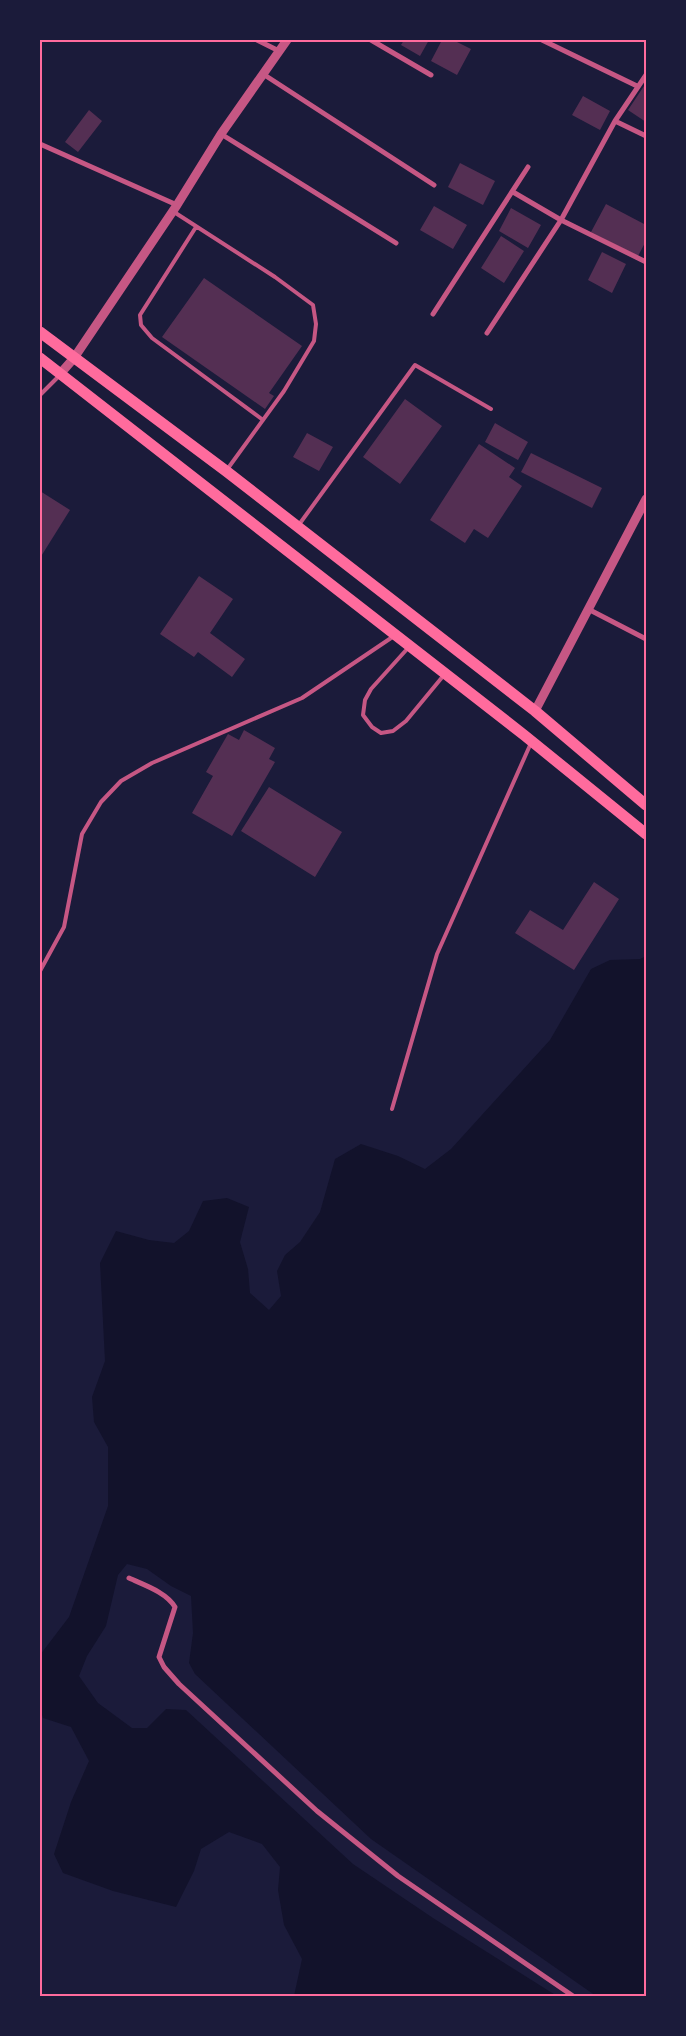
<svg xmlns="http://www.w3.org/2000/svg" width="686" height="2036" viewBox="0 0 686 2036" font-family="Georgia,serif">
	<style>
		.water { fill: #12122b }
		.building { fill: #542f53 }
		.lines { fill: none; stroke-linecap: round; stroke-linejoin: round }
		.service { stroke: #c65784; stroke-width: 4 }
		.minor { stroke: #c65784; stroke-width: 5 }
		.tertiary { stroke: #c65784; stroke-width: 9 }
		.primary { stroke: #ff6b9d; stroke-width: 11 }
		.neatline { fill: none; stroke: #ff6b9d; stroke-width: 2 }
	</style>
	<rect width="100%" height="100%" fill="#1b1b3a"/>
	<path class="water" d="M646 956V1996H596L371 1839 195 1674 189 1663 193 1633 191 1596 171 1586 147 1569 127 1564 118 1575 106 1626 87 1656 79 1676 98 1703 132 1728H147L166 1709 186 1710 353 1864 433 1918 557 1996H294L302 1959 284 1925 278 1890 280 1867 262 1844 229 1832 201 1849 194 1871 176 1907 113 1891 63 1873 54 1854 71 1802 89 1761 71 1727 43 1718 40 1708V1655L69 1617 108 1506V1447L94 1422 92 1397 105 1361 100 1263 116 1231 149 1240 174 1243 189 1231 203 1201 227 1198 249 1207 240 1242 248 1269 250 1293 269 1310 281 1296 277 1271 285 1255 300 1242 320 1212 335 1159 361 1144 398 1156 425 1169 451 1149 550 1040 591 969 610 960 640 959Z"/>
	<path class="building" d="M404 40H429L420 56 401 45Z
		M442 40H453L471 49 457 75 431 61Z
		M646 83V122L628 110Z
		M583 96 610 111 600 130 572 115Z
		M89 110 102 121 78 152 65 142Z
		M460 163 495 181 483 205 448 187Z
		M606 204 646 225V241L638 256 591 232Z
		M434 206 467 225 453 249 420 230Z
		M511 208 541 225 528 248 499 231Z
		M501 236 524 251 504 283 481 268Z
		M602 252 626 264 612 293 588 280Z
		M204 278 302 346 269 393 274 396 265 409 162 337Z
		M405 399 442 426 400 484 363 457Z
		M495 423 528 442 518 460 485 442Z
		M307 433 333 447 319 471 293 457Z
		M479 444 515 468 509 477 522 486 488 538 474 529 465 543 430 520Z
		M531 453 602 488 592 508 521 472Z
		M40 491 70 510 40 558Z
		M199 576 233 599 210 633 245 659 232 677 198 652 194 657 160 634Z
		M244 730 275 748 269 759 275 762 232 836 192 813 213 776 206 772 228 734 239 740Z
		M269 787 342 832 315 877 241 831Z
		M594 882 619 899 574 970 515 933 530 910 563 930Z"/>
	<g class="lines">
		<path class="service" d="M174 212 275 277 313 305 316 324 314 341 284 391 226 471
			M196 227 140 315 141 325 152 338 263 420
			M40 395 59 376
			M298 526 415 365 491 409
			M408 648 371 689 365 700 363 715 372 727 381 733 393 731 406 721 444 675
			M40 971 64 927 82 834 101 802 121 781 152 763 302 698 394 636
			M392 1109 437 954 531 743"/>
		<path class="minor" d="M257 40 279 51
			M371 40 431 75
			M542 40 637 86
			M263 74 434 185
			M615 121 646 136
			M221 134 396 243
			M40 144 177 205
			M513 192 561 220 646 262
			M433 314 528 167
			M487 333 561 220 615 121 646 75
			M588 609 646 639
			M129 1578C144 1585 166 1592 175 1607L159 1657 164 1667 179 1684 317 1811 398 1876 573 1996"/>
		<path class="tertiary" d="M60 374 74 358 177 205 221 134 287 40
			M535 711 646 499"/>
		<path class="primary" d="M40 332 226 471 535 711 646 805
			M40 358 524 735 646 834"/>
	</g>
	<rect width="686" height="2036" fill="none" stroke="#1b1b3a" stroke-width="82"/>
	<rect x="41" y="41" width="604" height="1954" class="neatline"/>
</svg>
